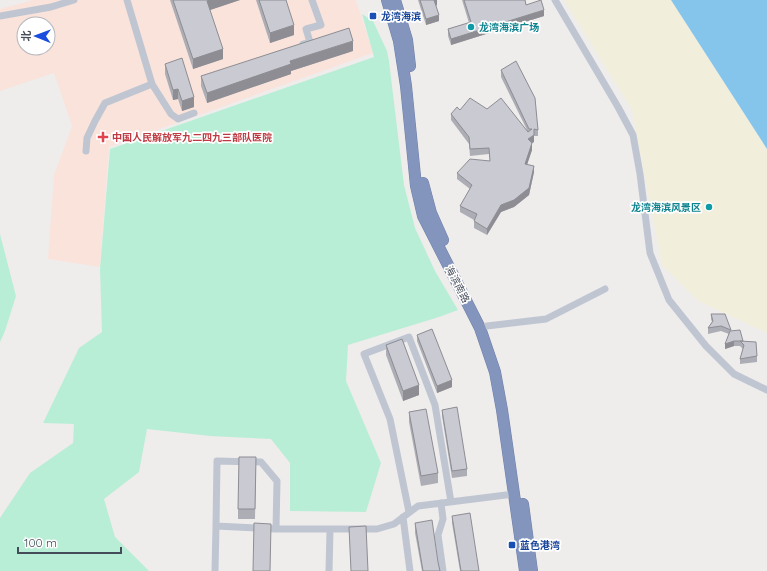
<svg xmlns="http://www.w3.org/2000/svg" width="767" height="571" viewBox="0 0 767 571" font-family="Quicksand,'Noto Sans SC',sans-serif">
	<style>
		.medical { fill: #fae3db; fill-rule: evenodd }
		.green { fill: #b9eed6 }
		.sand { fill: #f1eedc }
		.water { fill: #86c5eb }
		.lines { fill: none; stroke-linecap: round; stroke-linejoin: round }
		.highway-casing { stroke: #6f80a8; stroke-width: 12 }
		.minor { stroke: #bfc6d2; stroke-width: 7 }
		.highway { stroke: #8395bc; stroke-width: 11 }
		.wall { fill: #adaeb5 }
		.shaded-wall { fill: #8d8d93 }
		.building { fill: #c9cad2; stroke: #8d8d93 }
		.transit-dot { fill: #1a4fb4; stroke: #fff; stroke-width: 1.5 }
		.culture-dot { fill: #0f9aa8; stroke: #fff; stroke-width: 1.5 }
		.health-dot { fill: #e0444e; stroke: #fff; stroke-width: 1.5 }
		.labels { text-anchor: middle; stroke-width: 3.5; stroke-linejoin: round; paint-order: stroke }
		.transit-label { font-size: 10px; font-weight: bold; fill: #164399; stroke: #fff; text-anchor: start }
		.culture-label { font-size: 10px; font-weight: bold; fill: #0d838f; stroke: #fff; text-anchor: start }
		.health-label { font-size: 10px; font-weight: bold; fill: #be3a42; stroke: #fff; text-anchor: start }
		.street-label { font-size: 10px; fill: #454c59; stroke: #fff }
	</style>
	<rect width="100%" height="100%" fill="#efecec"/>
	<path class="medical" d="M33 0H356L373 53 109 147 100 267 48 259 54 175 72 126 54 73 0 91V9ZM24 24H48V48H24Z"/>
	<path class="green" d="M362 14 373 21 387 51 389 61 404 185 415 228 435 271 458 310 439 317 348 345 346 381 381 463 366 512 290 511V463L271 439 210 436 147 429 139 472 104 499 115 537 149 571H0V518L30 473 73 443 74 424 43 423 79 348 102 332 100 269 110 149 374 57Z
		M0 234 16 296 5 331 0 342Z"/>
	<path class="sand" d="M564 0H671L767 149V333L698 301 662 265 632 110Z"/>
	<path class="water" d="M671 0H767V149Z"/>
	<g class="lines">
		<g class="highway-casing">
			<path id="highway" d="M387 0 399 41 406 86 416 186 423 216 480 328 495 372 502 410 525 571
				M395 0 407 40 410 66
				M423 183 431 213 443 240
				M523 504 532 571"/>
		</g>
		<path class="minor" d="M127 0 152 84 171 114 178 119 194 113
			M555 0 618 107 633 135 640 174 650 253 669 300 706 346 734 374 767 390
			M0 16 51 7 74 0
			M303 44 310 42 306 29 321 25 312 0
			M86 151 87 138 95 121 105 103 152 84
			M487 326 546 319 605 289
			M441 503 443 519 438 535 443 571
			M409 512 390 419 364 354 409 337 435 405 451 502
			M403 517 410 571
			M216 526 217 461 261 462 277 481 276 529
			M215 571 216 526 276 529H377L394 524 418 506 514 494
			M329 571 330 530"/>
		<use href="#highway" class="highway"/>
	</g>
	<path class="wall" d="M170 0H240L210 10 223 59 193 69Z
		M256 0H286L294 35 270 43Z
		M418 0H437V5L436 6 439 21 426 25Z
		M462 0H525L526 5 544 16 451 45 448 36V29L469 23Z
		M353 51 291 71V74L207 103 201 86V76Z
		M165 64 194 107 182 111 178 99 173 100 165 74Z
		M501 70 538 130V136H534V142L532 143V150L527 164 534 172 529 195 514 207 501 212 487 235 474 228V220L460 212V206L470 189 457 179V173L490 161 489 154 470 156 469 144 451 120V114L460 110 487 109 527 130 501 77Z
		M711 314 731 330V331L743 341 757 356V362L740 364V359L743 349 740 346H734L725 349 729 334 721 331 708 334V328L712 322 711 319Z
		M417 335 452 387 437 393 417 341Z
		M386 345 419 395 403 401 386 355Z
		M442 410 467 469V476L452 478 442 416Z
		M409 412 438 473V483L421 486 409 422Z
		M256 467 255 519H238V509Z
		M452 516 479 571H460L452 523Z
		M415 523 438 562 440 571H422L415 533Z"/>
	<path class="shaded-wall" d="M210 0H240L207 11V1Z
		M434 0H437V5L434 6Z
		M544 10V16L451 45V39Z
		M439 15V21L426 25V19Z
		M294 25V35L270 43V33Z
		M353 41V51L291 71V74L207 103V93L290 61Z
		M223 49V59L193 69V59Z
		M178 89V99L173 100V90Z
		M194 97V107L182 111V101Z
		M534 135V142L532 143V150L525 171V164L528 139Z
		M534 166V172L529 195 514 207 501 212 487 235V229L501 205Z
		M734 341V346L725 349V344Z
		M452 380V387L437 393V386Z
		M419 385V395L403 401V391Z"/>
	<path class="building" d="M173 0H210L207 1 223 49 193 59Z
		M259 0H286L294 25 270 33Z
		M420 0H434L439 15 426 19Z
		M464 0H525L526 5 541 0 544 10 451 39 448 29 471 22Z
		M349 28 353 41 290 61 291 64 207 93 201 76Z
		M182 58 194 97 182 101 178 89 173 90 165 64Z
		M516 61 535 98 538 130 534 129V135L528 139 532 143 525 164 534 166 529 188 514 200 501 205 487 229 474 221 477 214 460 206 472 185 457 173 470 159 490 161 489 148 470 149 469 137 451 114 457 107 460 110 470 98 487 109 501 98 528 132 532 129H529L501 70Z
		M711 314H725L731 330 721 326 708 328 713 321Z
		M432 329 452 380 437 386 417 335Z
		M740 330 743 341H734L725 344 730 331Z
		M402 339 419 385 403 391 386 345Z
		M740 341 756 342 757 356 740 359 744 345Z
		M457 407 467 469 452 471 442 410Z
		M426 409 438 473 421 476 409 412Z
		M239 457H256L255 509H238Z
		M470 513 479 571H461L452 516Z
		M432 520 438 562 440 571H423L415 523Z
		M254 523 271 524 270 571H253Z
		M366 526 368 571H351L349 527Z"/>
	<g class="transit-dot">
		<rect x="369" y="12" width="8" height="8" rx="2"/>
		<rect x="508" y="541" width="8" height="8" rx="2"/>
	</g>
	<g class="culture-dot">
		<circle cx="471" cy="27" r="4"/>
		<circle cx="709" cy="207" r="4"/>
	</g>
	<path class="health-dot" d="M101 131h4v4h4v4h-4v4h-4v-4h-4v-4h4z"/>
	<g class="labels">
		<g class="transit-label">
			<text x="381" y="20">龙湾海滨</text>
			<text x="520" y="549">蓝色港湾</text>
		</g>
		<g class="culture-label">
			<text x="479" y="31">龙湾海滨广场</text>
			<text x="701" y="211" text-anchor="end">龙湾海滨风景区</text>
		</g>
		<g class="health-label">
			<text x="112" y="141">中国人民解放军九二四九三部队医院</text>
		</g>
		<g class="street-label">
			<text transform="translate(458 284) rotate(63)" y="4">海滨南路</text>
		</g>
	</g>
	<g transform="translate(36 36) rotate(271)"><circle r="19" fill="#ffffff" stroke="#b5b7bd"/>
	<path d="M0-3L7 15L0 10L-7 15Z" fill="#194ddd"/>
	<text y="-6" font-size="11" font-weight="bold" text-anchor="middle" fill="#454c59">北</text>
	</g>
	<path d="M18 547v6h103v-6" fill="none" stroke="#454c59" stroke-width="2"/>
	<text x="24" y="547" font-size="12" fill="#454c59" stroke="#ffffff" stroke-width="3" paint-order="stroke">100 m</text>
</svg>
